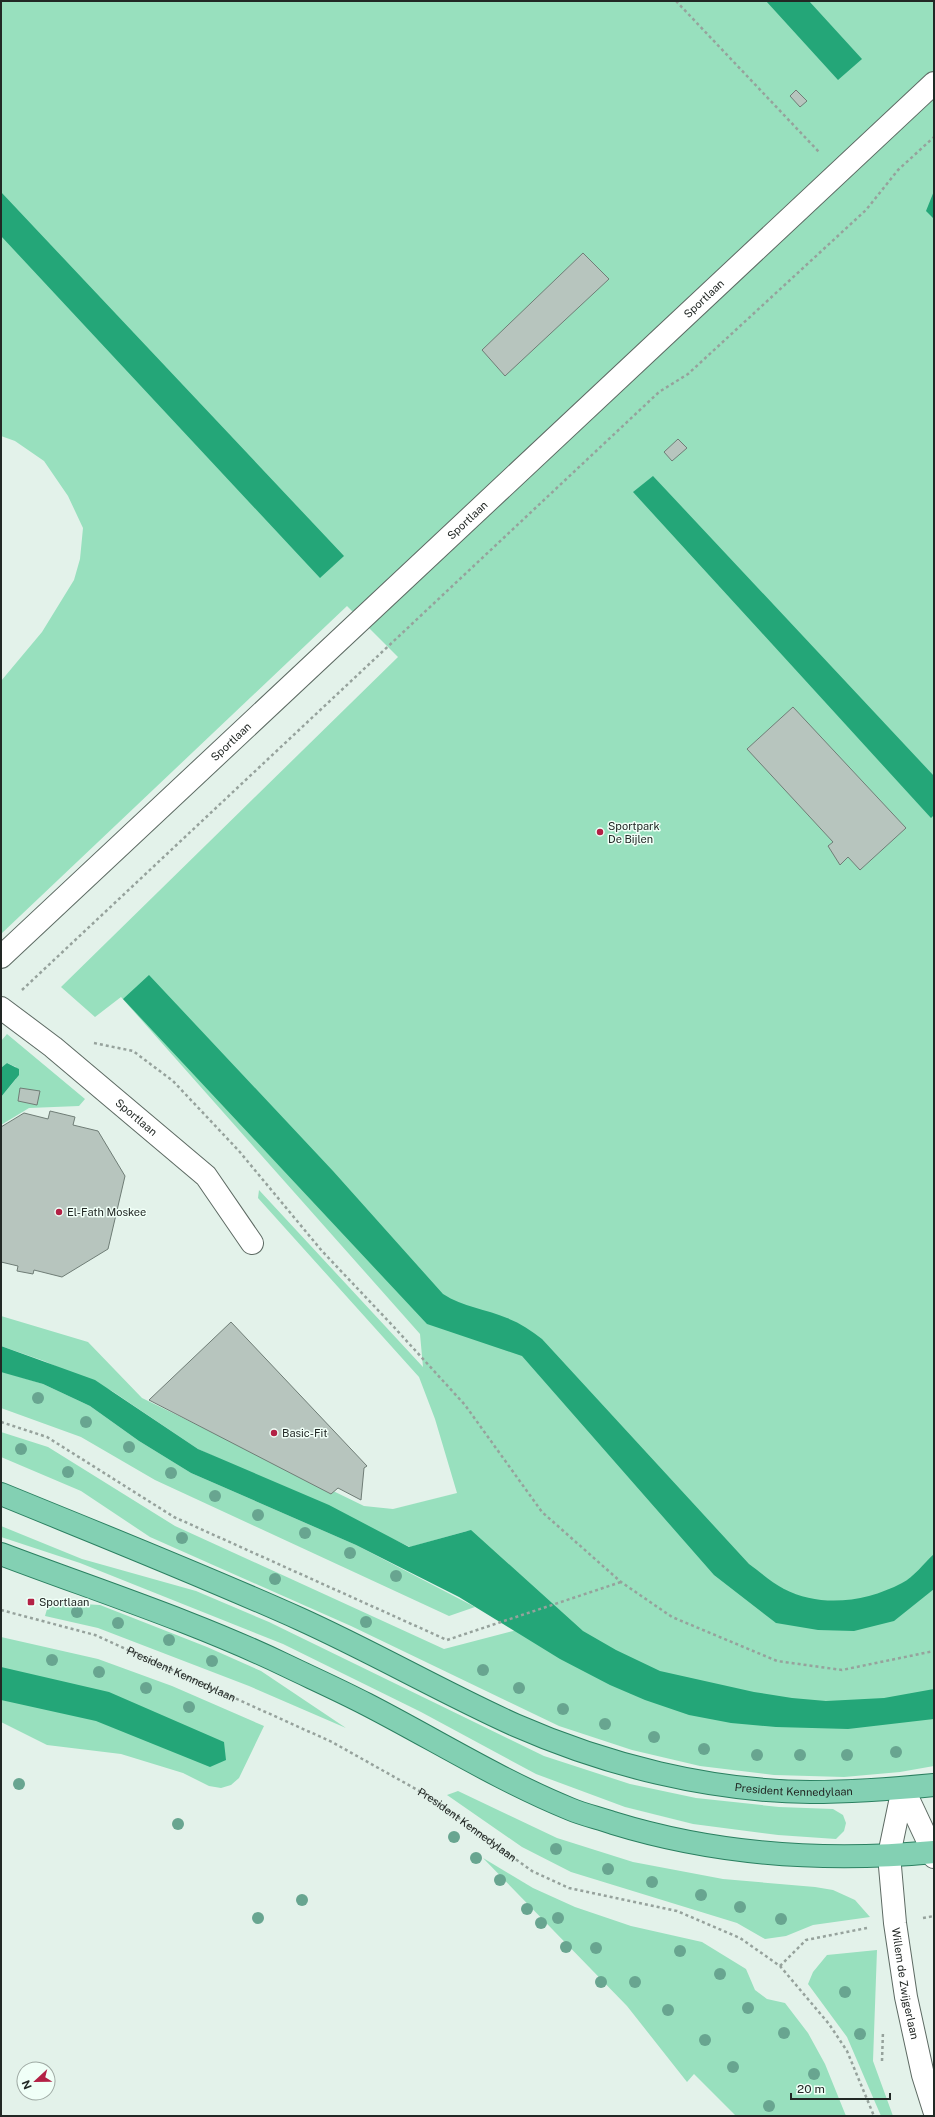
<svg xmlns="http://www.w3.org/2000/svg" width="935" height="2117" viewBox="0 0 935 2117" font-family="'Public Sans',sans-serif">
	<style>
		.green { fill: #98e0be }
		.water { fill: #24a678 }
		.building { fill: #b7c5be; stroke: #6f7d76 }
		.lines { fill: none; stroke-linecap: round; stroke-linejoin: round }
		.minor-casing { stroke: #5d6a63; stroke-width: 24 }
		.major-casing { stroke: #2b8061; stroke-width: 24 }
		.path { stroke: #96a29c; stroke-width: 2.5; stroke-dasharray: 3 3; stroke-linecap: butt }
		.minor { stroke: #fff; stroke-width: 22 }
		.major { stroke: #83d0b3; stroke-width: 22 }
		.tree { fill: #68a590 }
		.poi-dot { fill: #b32145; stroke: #f0fff7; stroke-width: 1.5 }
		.labels { text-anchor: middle; stroke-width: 3; stroke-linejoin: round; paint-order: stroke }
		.street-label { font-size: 11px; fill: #222825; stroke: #f0fff7 }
		.poi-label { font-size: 11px; fill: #222825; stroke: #f0fff7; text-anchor: start }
	</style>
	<rect width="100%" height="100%" fill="#e3f2ea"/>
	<path class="green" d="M1 1H934V1766L900 1772 844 1777 774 1775 700 1766 632 1750 559 1726 351 1626 150 1537 81 1491 1 1457V1432L48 1447 175 1526 444 1649 513 1631 553 1617 467 1531 410 1547 198 1449 112 1391 44 1361 1 1346V1316L88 1342 142 1398 364 1506 393 1509 457 1493 435 1419 419 1377 258 1198 259 1190 423 1367 420 1334 121 997 95 1017 61 987 398 657 347 606 1 934V681L42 632 74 580 80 559 83 528 68 496 44 461 15 441 1 436Z
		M7 1034 85 1099 79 1106 29 1108 1 1125V1097L16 1079V1067L7 1063 1 1070V1041Z
		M1 1371 43 1384 90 1406 139 1441 191 1473 356 1545 475 1607 449 1616 155 1480 81 1437 1 1408Z
		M1 1526 82 1559 196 1591 269 1622 544 1756 630 1784 696 1798 779 1807 833 1809 843 1815 846 1823 844 1831 836 1839 778 1835 693 1824 625 1807 536 1774 421 1712 283 1644 80 1563 1 1537Z
		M49 1602 100 1605 207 1647 261 1671 346 1728 249 1686 98 1628 45 1616Z
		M1 1637 98 1659 172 1686 264 1726 239 1778 231 1785 221 1788 209 1786 183 1773 121 1754 47 1745 1 1722Z
		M458 1791 557 1838 633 1862 723 1879 815 1887 833 1890 855 1900 870 1917 813 1925 786 1936 765 1939 737 1923 571 1872 522 1847 447 1795Z
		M483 1858 533 1888 575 1907 631 1926 702 1942 746 1969 755 1990 767 1999 785 2003 808 2033 825 2064 846 2116H736L694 2074 687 2082 627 2006Z
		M877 1950 873 2061 893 2116H881L847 2037 808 1984 813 1972 827 1955Z"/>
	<path class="water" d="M766 1H809L862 59 838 80Z
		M934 191V219L926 211Z
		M1 192 344 556 320 578 1 236Z
		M653 476 934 776V815L931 818 633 492Z
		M149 975 333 1171 443 1294C463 1307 486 1309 507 1318 520 1323 531 1330 542 1339L749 1564C760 1572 772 1583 784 1589 821 1608 866 1602 902 1583 914 1577 924 1563 934 1554V1589L894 1621 854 1631 818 1630 776 1623 714 1575 522 1356 427 1324 123 999Z
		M7 1063 19 1069V1075L1 1097V1068Z
		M1 1346 95 1380 198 1449 329 1505 409 1547 471 1530 583 1631 616 1650 660 1671 754 1692 792 1698 826 1701 884 1698 934 1689V1719L848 1729 776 1727 731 1723 689 1715 645 1700 610 1685 560 1659 459 1597 356 1545 191 1473 139 1441 90 1406 43 1384 1 1372Z
		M1 1667 109 1692 224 1742 226 1760 210 1767 96 1721 1 1700Z"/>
	<path class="building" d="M796 90 807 101 800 107 790 96Z
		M583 253 609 279 505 376 482 350Z
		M678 439 687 448 672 461 664 452Z
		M793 707 906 828 860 870 848 857 840 865 828 846 833 842 747 749Z
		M20 1088 40 1091 37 1105 18 1101Z
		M50 1111 75 1117 73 1125 98 1131 125 1176 108 1249 62 1277 34 1270 33 1274 17 1271 18 1266 1 1262V1127L24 1113 48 1119Z
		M231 1322 367 1466 364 1468 361 1500 338 1488 331 1494 149 1400Z"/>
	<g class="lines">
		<g class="minor-casing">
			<g id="minor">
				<path id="s2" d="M1 957 934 83"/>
				<path id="s3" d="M1 1008 53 1047 206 1176 252 1243"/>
				<path id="s4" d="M903 1788 889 1855 895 1923 906 1997 923 2075 934 2110"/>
				<path d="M903 1788 933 1852 934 1857"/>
			</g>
		</g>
		<g class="major-casing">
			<g id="major">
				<path id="s5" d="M1 1494C101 1535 202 1575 300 1619 373 1652 442 1692 515 1725 606 1765 709 1791 810 1792 851 1792 893 1789 934 1785"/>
				<path d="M1 1554C96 1590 193 1621 285 1665 312 1678 339 1690 366 1704 434 1739 499 1780 570 1809 584 1815 599 1818 613 1823 717 1855 826 1862 934 1852"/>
			</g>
		</g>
		<g class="path">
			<path d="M676 1 819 152"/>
			<path d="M22 990 659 392 688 374 866 210 898 170 934 137"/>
			<path d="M94 1043 133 1051 173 1081 239 1151 322 1251 393 1326 465 1405 542 1512 621 1582 672 1617 777 1661 842 1670 934 1651"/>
			<path d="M1 1422 47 1437 174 1517 447 1640 621 1582"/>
			<path id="s1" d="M1 1610 95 1635 332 1742 430 1797 532 1871 569 1888 677 1911 740 1938 780 1966 829 2024 847 2051 874 2116"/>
			<path d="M923 1918 934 1916"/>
			<path d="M780 1966 806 1940 867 1928"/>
			<path d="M882 2061 883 2031"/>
		</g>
		<use href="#minor" class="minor"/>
		<use href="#major" class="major"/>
	</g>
	<g class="tree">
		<circle cx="38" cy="1398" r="6"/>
		<circle cx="86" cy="1422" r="6"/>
		<circle cx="129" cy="1447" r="6"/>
		<circle cx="21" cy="1449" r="6"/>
		<circle cx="68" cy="1472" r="6"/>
		<circle cx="171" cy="1473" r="6"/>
		<circle cx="215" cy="1496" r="6"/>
		<circle cx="258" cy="1515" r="6"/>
		<circle cx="305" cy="1533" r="6"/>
		<circle cx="182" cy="1538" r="6"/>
		<circle cx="350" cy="1553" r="6"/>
		<circle cx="396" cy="1576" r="6"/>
		<circle cx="275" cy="1579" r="6"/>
		<circle cx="77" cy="1612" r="6"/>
		<circle cx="366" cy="1622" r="6"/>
		<circle cx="118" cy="1623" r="6"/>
		<circle cx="169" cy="1640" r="6"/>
		<circle cx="52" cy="1660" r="6"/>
		<circle cx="212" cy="1661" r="6"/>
		<circle cx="483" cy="1670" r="6"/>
		<circle cx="99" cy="1672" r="6"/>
		<circle cx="146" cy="1688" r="6"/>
		<circle cx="519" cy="1688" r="6"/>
		<circle cx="189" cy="1707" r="6"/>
		<circle cx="563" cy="1709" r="6"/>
		<circle cx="605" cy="1724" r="6"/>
		<circle cx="654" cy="1737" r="6"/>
		<circle cx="704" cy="1749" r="6"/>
		<circle cx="896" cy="1752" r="6"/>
		<circle cx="757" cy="1755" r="6"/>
		<circle cx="800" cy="1755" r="6"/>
		<circle cx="847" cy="1755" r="6"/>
		<circle cx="19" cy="1784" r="6"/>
		<circle cx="178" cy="1824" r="6"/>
		<circle cx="454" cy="1837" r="6"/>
		<circle cx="556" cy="1849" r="6"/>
		<circle cx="476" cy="1858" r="6"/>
		<circle cx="608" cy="1869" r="6"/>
		<circle cx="500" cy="1880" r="6"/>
		<circle cx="652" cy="1882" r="6"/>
		<circle cx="701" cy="1895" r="6"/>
		<circle cx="302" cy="1900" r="6"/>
		<circle cx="740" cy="1907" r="6"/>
		<circle cx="527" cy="1909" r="6"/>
		<circle cx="258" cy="1918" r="6"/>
		<circle cx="558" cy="1918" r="6"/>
		<circle cx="781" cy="1919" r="6"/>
		<circle cx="541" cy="1923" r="6"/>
		<circle cx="566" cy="1947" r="6"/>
		<circle cx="596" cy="1948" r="6"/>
		<circle cx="680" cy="1951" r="6"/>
		<circle cx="720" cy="1974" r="6"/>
		<circle cx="601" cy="1982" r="6"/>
		<circle cx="635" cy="1982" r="6"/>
		<circle cx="845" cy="1992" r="6"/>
		<circle cx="748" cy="2008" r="6"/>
		<circle cx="668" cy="2010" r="6"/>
		<circle cx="784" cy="2033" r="6"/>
		<circle cx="860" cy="2034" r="6"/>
		<circle cx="705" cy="2040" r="6"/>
		<circle cx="733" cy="2067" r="6"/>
		<circle cx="814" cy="2074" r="6"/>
		<circle cx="769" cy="2106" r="6"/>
	</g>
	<g class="poi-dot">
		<circle cx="600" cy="832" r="4"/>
		<circle cx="59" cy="1212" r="4"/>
		<circle cx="274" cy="1433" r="4"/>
		<rect x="27" y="1598" width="8" height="8" rx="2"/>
	</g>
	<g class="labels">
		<g class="street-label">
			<text dy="4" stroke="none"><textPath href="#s2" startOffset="963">Sportlaan</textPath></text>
			<text dy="4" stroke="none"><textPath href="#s2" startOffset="639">Sportlaan</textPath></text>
			<text dy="4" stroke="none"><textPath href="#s2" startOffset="315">Sportlaan</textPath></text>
			<text dy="4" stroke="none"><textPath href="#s3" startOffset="174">Sportlaan</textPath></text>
			<text dy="4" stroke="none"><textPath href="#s1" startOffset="192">President Kennedylaan</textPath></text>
			<text dy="4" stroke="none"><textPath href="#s5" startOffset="852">President Kennedylaan</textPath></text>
			<text dy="4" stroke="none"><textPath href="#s1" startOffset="516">President Kennedylaan</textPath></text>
			<text dy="4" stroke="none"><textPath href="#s4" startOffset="198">Willem de Zwijgerlaan</textPath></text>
		</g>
		<g class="poi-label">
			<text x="608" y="830">Sportpark<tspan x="608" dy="13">De Bijlen</tspan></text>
			<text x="67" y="1216">El-Fath Moskee</text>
			<text x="282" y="1437">Basic-Fit</text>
			<text x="39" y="1606">Sportlaan</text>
		</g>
	</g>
	<rect width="935" height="2117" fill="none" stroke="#222825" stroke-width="4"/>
	<g transform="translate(36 2081) rotate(248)"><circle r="19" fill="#f0fff7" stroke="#9ea9a3"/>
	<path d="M0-3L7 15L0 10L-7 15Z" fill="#b32145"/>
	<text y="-6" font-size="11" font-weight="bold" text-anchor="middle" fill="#222825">N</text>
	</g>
	<path d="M791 2093v6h99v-6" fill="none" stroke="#222825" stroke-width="2"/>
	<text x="797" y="2093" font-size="12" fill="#222825" stroke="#f0fff7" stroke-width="3" paint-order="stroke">20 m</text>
</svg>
